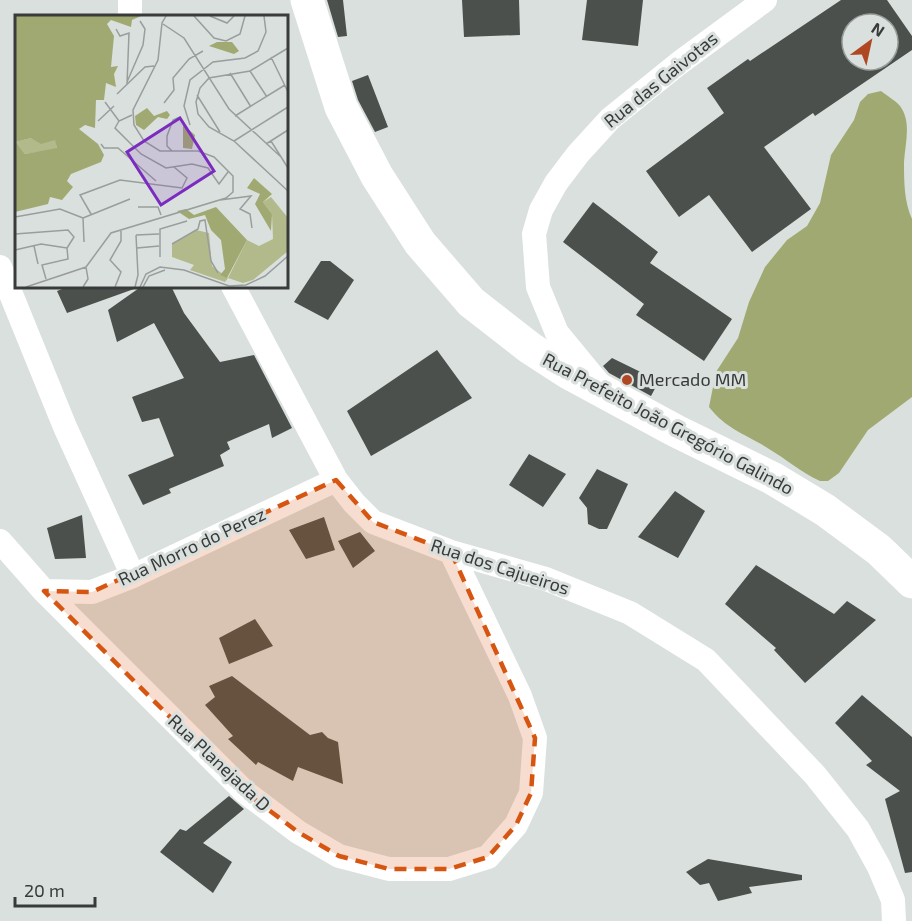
<svg xmlns="http://www.w3.org/2000/svg" width="912" height="921" viewBox="0 0 912 921" font-family="'Exo 2',sans-serif">
	<style>
		.forest { fill: #a1a972 }
		.building { fill: #4c504c; fill-rule: evenodd }
		.lines { fill: none; stroke-linecap: round; stroke-linejoin: round }
		.minor { stroke: #fff; stroke-width: 24 }
		.secondary { stroke: #fff; stroke-width: 33 }
		.marked { fill: #d65611; fill-opacity: 0.2; stroke: #d65611; stroke-width: 4.5; stroke-dasharray: 12 8; stroke-linejoin: round }
		.poi-dot { fill: #af4822; stroke: #dae0dd; stroke-width: 2 }
		.labels { text-anchor: middle; stroke-width: 6; stroke-linejoin: round; paint-order: stroke }
		.street-label { font-size: 18px; fill: #383b3a; stroke: #dae0dd }
		.poi-label { font-size: 18px; fill: #383b3a; stroke: #dae0dd; text-anchor: start }
		.inset-road { fill: none; stroke: #999e9c; stroke-width: 1.5 }
		.view { fill: #7b2cbf; fill-opacity: 0.15; stroke: #7b2cbf; stroke-width: 3 }
		.inset-edge { fill: none; stroke: #383b3a; stroke-width: 3 }
	</style>
	<rect width="100%" height="100%" fill="#dae0dd"/>
	<path class="forest" d="M881 91C887 96 895 100 900 106 912 122 905 144 904 162 904 181 904 202 912 219V397L868 430 839 473 828 481H820C802 473 786 459 769 449 746 434 727 430 709 407L716 372 738 338 749 302 765 267 787 240 807 226 820 203 831 155 854 120 860 102 868 94Z"/>
	<path class="building" d="M327 0H343L347 36 338 37Z
		M462 0H519L520 35 464 37Z
		M587 0H643L638 46 582 40Z
		M841 0H887L912 36V50L815 116 813 113 764 147 811 209 752 252 709 195 679 217 646 171 724 113 707 88 748 59 750 61ZM852 24H888V60H852Z
		M368 75 388 127 375 132 358 100 352 81Z
		M593 202 658 252 650 263 732 319 704 361 636 315 644 304 563 242Z
		M321 261H330L354 280 328 320 294 302Z
		M70 286H134V289L67 313 57 291Z
		M142 286H171L184 313 220 362 254 355 292 428 272 438 269 424 227 442 230 449 220 455 224 466 169 489 171 493 143 505 128 475 174 456 159 418 142 422 132 397 184 378 154 323 117 342 108 310Z
		M437 350 472 398 371 456 347 411Z
		M612 358 659 381 651 396 609 373 603 366Z
		M529 454 566 474 543 507 509 485Z
		M597 469 628 484 607 529H599L588 524 587 508 579 498Z
		M675 491 705 511 678 558 638 537Z
		M82 515 86 558 55 559 47 528Z
		M324 517 335 550 306 559 289 530Z
		M360 532 375 551 353 568 338 541Z
		M756 565 834 614 847 601 876 620 805 683 774 650 776 648 725 604Z
		M255 619 273 646 229 664 219 638Z
		M232 676 310 735 322 732 328 738 338 742 343 784 298 767 293 781 258 762 256 765 228 739 233 736 205 705 215 697 209 686Z
		M862 695 912 737V872L905 873 885 799 900 791 866 765 872 761 835 723Z
		M229 796 244 809 203 843 232 862 213 893 160 852 180 829 186 831Z
		M708 859 802 875V880L749 887 752 893 718 901 709 883 700 885 686 872Z"/>
	<g class="lines">
		<path class="minor" d="M130 0V16
			M0 267 65 427 133 576
			M233 286 336 480 354 503 373 522 451 552 546 579 630 613 706 660 815 775 858 829 879 867 893 900 894 921
			M599 384 557 333 538 287 534 234 541 210 556 183 578 154 610 119 678 64 765 0
			M0 541 44 591 245 792 298 832 339 856 389 869H449L488 857 516 825 531 793 535 738 520 696 451 552
			M44 591 92 592 133 576 336 480"/>
		<path class="secondary" d="M307 0 341 107 377 176 420 243 471 302 530 348 567 372 676 431 772 478 825 510 879 550 912 582"/>
	</g>
	<path class="marked" d="M336 480 373 522 451 552 535 738 531 793 516 825 488 857 449 869H389L339 856 298 832 245 792 44 591 92 592Z"/>
	<circle class="poi-dot" cx="627" cy="380" r="6"/>
	<g class="labels">
		<g class="street-label">
			<text transform="translate(661 80) rotate(-39)" y="6">Rua das Gaivotas</text>
			<text transform="translate(668 424) rotate(28)" y="6">Rua Prefeito João Gregório Galindo</text>
			<text transform="translate(192 547) rotate(-25)" y="6">Rua Morro do Perez</text>
			<text transform="translate(500 567) rotate(18)" y="6">Rua dos Cajueiros</text>
			<text transform="translate(219 763) rotate(43)" y="6">Rua Planejada D</text>
		</g>
		<g class="poi-label">
			<text x="639" y="386">Mercado MM</text>
		</g>
	</g>
	<g transform="translate(15 15)">
		<rect width="273" height="273" fill="#dae0dd"/>
		<path d="M16 123 41 125 42 134 10 139 1 127ZM256 182 273 203V236L238 265 228 268 213 263 232 225 244 231 258 224 257 199 248 187ZM181 215 194 218 197 251 213 263 210 267 175 255 179 250 157 242V229Z" fill="#b2ba8c"/>
		<path d="M0 1H126L117 5 116 12 96 5 92 9 99 21 96 52 103 51 99 59 101 72 91 68 89 85H81L80 113 70 110 64 114 83 129 89 140 86 147 56 159 52 166 58 172 47 185 35 182 33 189 0 197ZM16 123 26 129 40 125 42 133 10 139 1 127ZM202 27H217L224 36 219 39 194 31ZM132 93 139 101 152 96 155 100 152 104 143 102 129 115 121 110 120 101ZM168 110 180 120 177 134 168 133ZM239 163 257 179 248 187 257 199 256 216 240 189 245 179 232 173ZM201 192 232 225 212 263 205 260 210 254 206 225 196 215 190 200 174 204 162 196 171 194 179 200Z" fill="#a1a972" fill-rule="evenodd"/>
		<path class="inset-road" d="M179 1 199 23 211 26 225 19 230 1M195 1 212 8 219 1M148 9 169 23 214 94 266 142M101 14 105 21 114 18 112 69M273 33 235 56 194 63 185 73 181 87 183 99 194 112 219 126 273 176M256 42 273 77M235 56 252 82M215 58 236 92M112 67 128 30 130 14 125 6M102 79 130 52 139 51M182 80 205 117M90 87 104 106M149 88 159 75 158 63 174 44 188 36M117 100 104 106 100 113 126 139 151 153 177 149 193 153 204 169 213 157M220 101 270 70M83 106 99 91M175 110 169 91 175 65 198 47 230 43 243 36 251 17 249 1M219 126 273 92M256 126 273 153M86 129 89 133H103L141 166M251 129 273 115M157 136 152 131V121L158 105 165 102M205 185 236 181 225 194 235 199 237 213M123 192H143L146 200M76 199 65 180 105 165 167 173 172 163 159 152M0 202 45 194 68 203M68 203 115 184M68 203 69 227M0 219 53 215 59 222 52 233M121 220 144 219M157 229 183 214 185 206 190 205 196 246 203 258M19 231 23 249M122 233 144 231M0 235 26 229 52 233M145 242V214L172 206M31 264 27 250 53 244 52 233M11 272 71 252 96 218 211 183 218 177V161L199 142 183 136H145L129 126 119 110 118 95 143 45 147 8 151 1M68 272 73 264 71 252M100 272 106 257 95 245 106 226V216M120 272 123 260 121 220M125 272 131 259 145 252 169 255 214 271 231 270 250 261 273 241M128 272 134 261 150 255"/>
		<path class="view" d="M165 103 199 156 146 190 112 137Z"/>
		<rect width="273" height="273" class="inset-edge"/>
	</g>
	<g transform="translate(870 42) rotate(33)"><circle r="28" fill="#dae0dd" stroke="#999e9c" stroke-width="1.5"/>
	<path d="M0-4.5L10 22L0 15L-10 22Z" fill="#af4822"/>
	<text y="-9" font-size="16" font-weight="bold" text-anchor="middle" fill="#383b3a">N</text>
	</g>
	<path d="M15 897v9h80v-9" fill="none" stroke="#383b3a" stroke-width="3"/>
	<text x="24" y="897" font-size="18" fill="#383b3a" stroke="#dae0dd" stroke-width="4.5" paint-order="stroke">20 m</text>
</svg>
